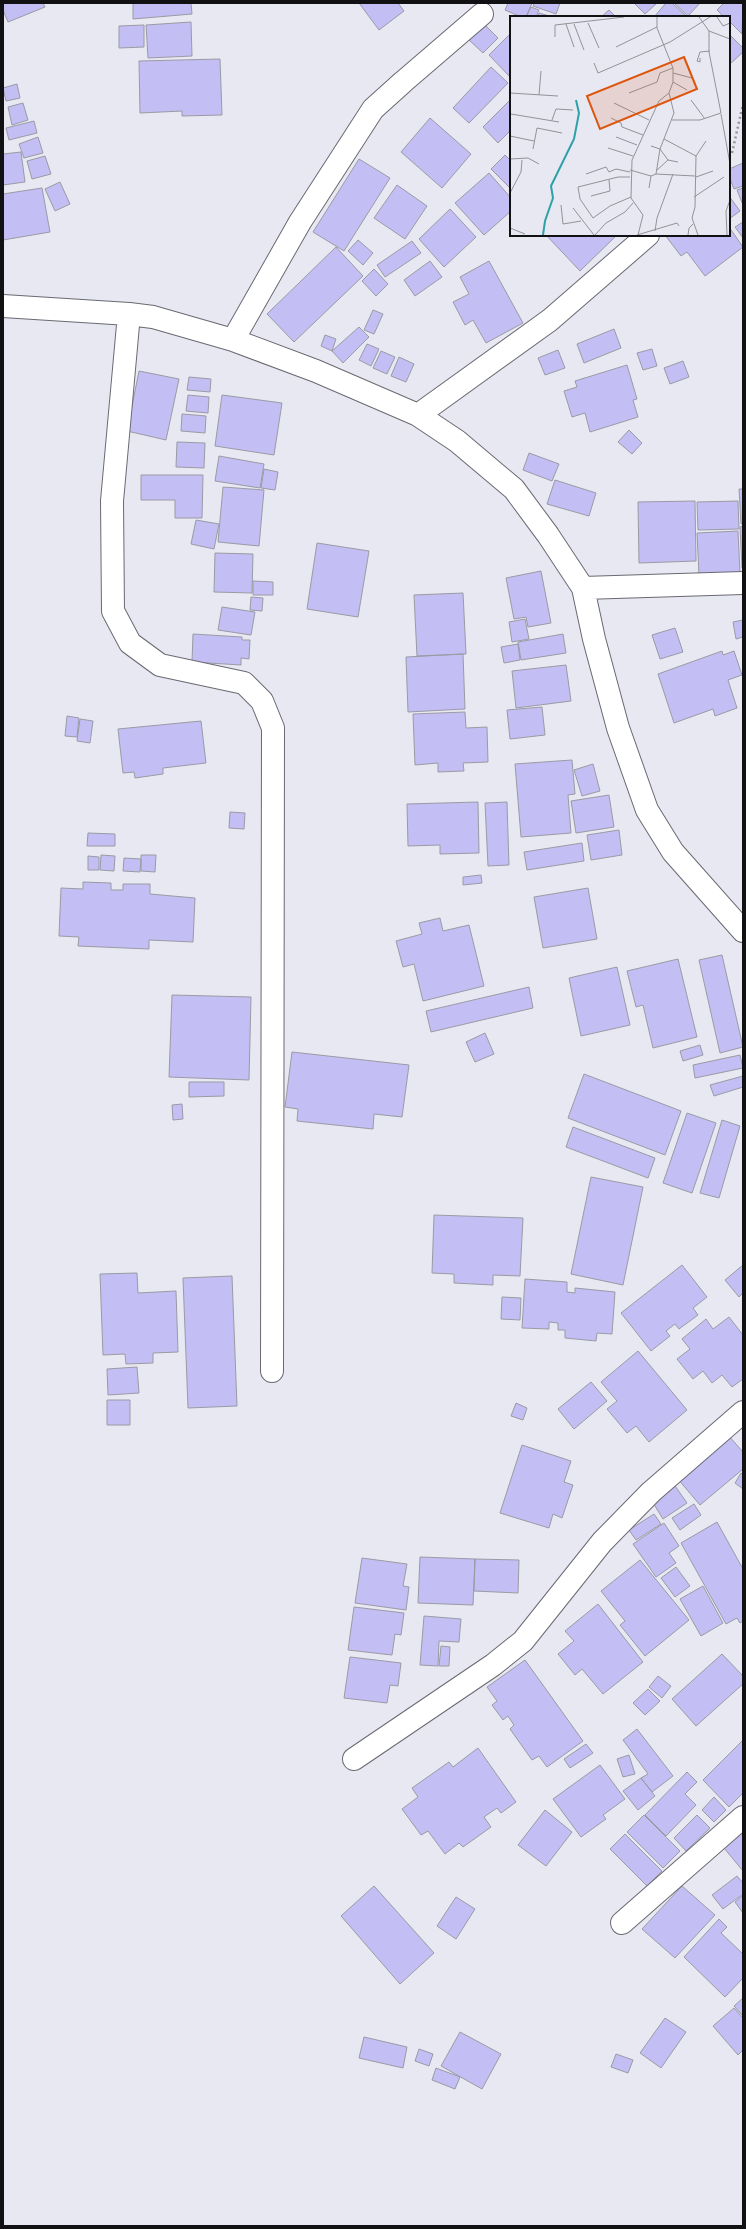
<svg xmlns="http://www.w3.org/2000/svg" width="746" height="2229" viewBox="0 0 746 2229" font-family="Commissioner,sans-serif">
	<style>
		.building { fill: #c3bef4; stroke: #9b9aa4 }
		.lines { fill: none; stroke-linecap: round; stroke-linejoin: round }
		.minor-casing { stroke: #6a6972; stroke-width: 24 }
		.path { stroke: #93939a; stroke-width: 2.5; stroke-dasharray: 2 3; stroke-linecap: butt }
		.minor { stroke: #fff; stroke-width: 22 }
		.inset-river { fill: none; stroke: #2ca2a8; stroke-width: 2 }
		.inset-road { fill: none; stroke: #929299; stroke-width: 1 }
		.view { fill: #dd550c; fill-opacity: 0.15; stroke: #dd550c; stroke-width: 2 }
		.inset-edge { fill: none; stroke: #111114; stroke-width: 2 }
	</style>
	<rect width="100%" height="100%" fill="#e8e8f2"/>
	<path class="building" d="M3 3H43L45 7 8 22 3 10Z
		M133 3H191L192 14 133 19Z
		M359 3H398L404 11 379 30Z
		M508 3H532L526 17H521L505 10Z
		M534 3H560L556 14 533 6Z
		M634 3H657L645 14Z
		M666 3H672L687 17H654Z
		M674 3H700L688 16Z
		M724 3H743L742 34 729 21V17H724L717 10Z
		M531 7 539 10 536 17H526Z
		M609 10 616 17H601Z
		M539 13 553 17H538Z
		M191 22 192 56 148 58 146 25Z
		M484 24 498 38 483 53 469 40Z
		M144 25V47L119 48V26Z
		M511 33V78L489 55Z
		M729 34 743 48V52L729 65Z
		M220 59 222 115 182 116V111L140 113 139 61Z
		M491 67 508 83 469 123 453 108Z
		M17 84 20 98 6 101 3 88Z
		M511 99V130L498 143 483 127Z
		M23 103 28 120 12 125 8 107Z
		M430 118 471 154 442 188 401 152Z
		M34 121 37 133 9 140 6 128Z
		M38 137 43 153 24 158 19 144Z
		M21 152 25 182 3 185V154Z
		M505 155 511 161 510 188 491 169Z
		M45 156 51 174 32 179 27 161Z
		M359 159 390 178 344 251 313 232Z
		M743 163V186L734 189 729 176V169Z
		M489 173 511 198V211L484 235 455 203Z
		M60 182 70 204 55 211 45 189Z
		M397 185 427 206 405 239 374 218Z
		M42 188 50 232 3 240V194Z
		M743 188V205L737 190Z
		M729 196 740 211 729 219Z
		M450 209 476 237 444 267 419 239Z
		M743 222V238L735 227Z
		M729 227 743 247 705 276 687 252 681 256 665 235H729Z
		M546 235H617L580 271Z
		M358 240 373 253 363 265 348 251Z
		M412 241 421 253 385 277 377 265Z
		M336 247 363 276 294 342 267 314Z
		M430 261 442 277 415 296 404 280Z
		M489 261 523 323 486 343 473 320 465 325 453 302 469 294 460 277Z
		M374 269 388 284 376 296 362 281Z
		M373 310 383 314 374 334 364 330Z
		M359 327 369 337 343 363 332 351Z
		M614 329 621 348 584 363 577 344Z
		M325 335 336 339 332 351 321 346Z
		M367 344 379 349 371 366 359 360Z
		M652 349 657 366 643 370 637 353Z
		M558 350 565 368 545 375 538 358Z
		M381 351 395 357 387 374 373 368Z
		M399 357 414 364 406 382 391 376Z
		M683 361 689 377 670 384 664 368Z
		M627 365 637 399 633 400 638 417 590 432 585 413 572 417 564 391 577 387 575 381Z
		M139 371 179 379 166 440 127 431Z
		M189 377 211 379 210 392 187 390Z
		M188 395 209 397 208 413 186 411Z
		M222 395 282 403 274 455 215 446Z
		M182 414 206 416 205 433 181 431Z
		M629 430 642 443 632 454 618 442Z
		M177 442 205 443 204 468 176 467Z
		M529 453 559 464 552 481 523 470Z
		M219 456 264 464 260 488 215 481Z
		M264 469 278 472 275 490 261 488Z
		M141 475H203L202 518H175V500H141Z
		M555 480 596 493 589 516 547 504Z
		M223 487 264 490 259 546 218 542Z
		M739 489H743V523L741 524Z
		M695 501 696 561 639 563 638 502Z
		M738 501 739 529 698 530 697 502Z
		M196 520 219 524 214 549 191 544Z
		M743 526V568H742L740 527Z
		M738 531 740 573 699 575 697 533Z
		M317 543 369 551 358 617 307 609Z
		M215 553 253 554 252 593 214 592Z
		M541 571 551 623 528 627 526 617 514 619 506 578Z
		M253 581 273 582V595H253Z
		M463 593 466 654 417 656 414 595Z
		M251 597 263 598 262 611 250 610Z
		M222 607 255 612 251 635 218 630Z
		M525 619 529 639 512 642 509 622Z
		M743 620V637L736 639 733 622Z
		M675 628 683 652 660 659 652 635Z
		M193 634 242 637V640H250L249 659 241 658V665L192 662Z
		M563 634 566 653 521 660 518 642Z
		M518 644 520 660 504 663 501 647Z
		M722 651 723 655 734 651 742 675 728 680 737 708 715 716 713 709 674 723 658 674Z
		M463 654 465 709 408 712 406 657Z
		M566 665 571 701 516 708 512 671Z
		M542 707 545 735 510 739 507 710Z
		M465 712 466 728 487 727 488 762 463 763 464 771 438 772V763L415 765 413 714Z
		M67 716 79 718 77 737 65 736Z
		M80 719 93 721 90 743 77 741Z
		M201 721 206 763 163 768V774L135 778 134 772 123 773 118 729Z
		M572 760 575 794 568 795 571 833 521 837 515 764Z
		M593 764 600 791 582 796 574 770Z
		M609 795 614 827 576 833 571 801Z
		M478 802 479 853 440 854V845L408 846 407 804Z
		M507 802 509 865 488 866 485 803Z
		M230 812 245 813 244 829 229 828Z
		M619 830 622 855 591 860 587 835Z
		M88 833 115 834V846H87Z
		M582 843 584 861 527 870 524 852Z
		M101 855 115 856 114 871 100 870Z
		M141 855H156L155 872 141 871Z
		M88 856 99 857V870H88Z
		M124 858 141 859 140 872 123 871Z
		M481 875 482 883 463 885V877Z
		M83 882 111 883V890H123V884H150V894L195 898 193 942 149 940V949L78 946 79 937 59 936 61 888 83 889Z
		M588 888 597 939 543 948 534 897Z
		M440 918 443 931 469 925 484 986 423 1001 414 964 403 967 396 941 422 934 419 923Z
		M722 955 743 1047 720 1053 699 960Z
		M678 959 697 1037 653 1048 643 1005 636 1007 627 971Z
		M617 967 630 1025 581 1036 569 978Z
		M529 987 533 1008 431 1032 426 1011Z
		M172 995 251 997 249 1080 169 1077Z
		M485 1033 494 1054 475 1062 466 1042Z
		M700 1045 703 1055 683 1061 680 1051Z
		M292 1052 409 1065 402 1117 374 1114 373 1129 297 1121 298 1109 285 1107Z
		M740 1055 743 1068 695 1078 693 1065Z
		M584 1074 681 1111 665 1155 568 1118Z
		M743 1076V1087L714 1096 710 1085Z
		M189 1082H224V1096L189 1097Z
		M182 1104 183 1119 173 1120 172 1105Z
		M687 1113 716 1123 692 1193 663 1183Z
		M722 1120 740 1126 719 1198 700 1193Z
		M573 1127 655 1158 648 1178 566 1147Z
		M591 1177 643 1187 623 1285 571 1274Z
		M434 1215 523 1218 520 1276 493 1275V1285L454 1283V1274L432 1273Z
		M682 1265 707 1297 693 1308 698 1315 679 1329 675 1324 666 1331 670 1336 651 1351 621 1313Z
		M743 1265V1293L739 1297 725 1280Z
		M137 1273 138 1293 176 1291 178 1352 153 1353V1363L126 1364 125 1354 103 1355 100 1274Z
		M232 1276 237 1406 188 1408 183 1278Z
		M525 1279 567 1282V1292L575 1293V1288L615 1292 612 1334 597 1333 596 1341 565 1338V1330H558V1323L549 1322V1329L522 1328Z
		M502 1297 521 1298 520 1320 501 1319Z
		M729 1317 743 1335V1379L732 1387 722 1375 712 1383 703 1371 693 1379 677 1359 690 1349 682 1339 706 1319 713 1329Z
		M638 1351 687 1410 649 1442 636 1426 627 1433 607 1409 617 1401 601 1382Z
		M137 1367 139 1393 108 1395 107 1369Z
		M591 1382 607 1401 574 1429 558 1409Z
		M107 1400H130V1425H107Z
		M516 1403 527 1408 523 1420 511 1416Z
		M728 1435 743 1452V1469L700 1505 677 1478Z
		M522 1445 571 1461 564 1482 573 1485 562 1518 553 1514 549 1528 500 1513Z
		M741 1473 743 1475V1489L735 1483Z
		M673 1483 687 1503 663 1519 650 1498Z
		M694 1504 701 1515 680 1530 672 1518Z
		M654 1514 661 1524 636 1540 629 1530Z
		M717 1522 743 1569V1621L740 1623 737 1618 726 1624 681 1543Z
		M664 1523 679 1546 669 1553 676 1563 656 1577 633 1544Z
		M420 1557 475 1559 473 1605 418 1603Z
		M362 1558 407 1564 403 1586 409 1587 406 1610 355 1603Z
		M475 1559 519 1560 518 1593 474 1591Z
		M640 1560 689 1620 645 1656 620 1625 625 1621 601 1591Z
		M676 1567 690 1586 675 1597 661 1578Z
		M703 1586 723 1623 701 1636 680 1599Z
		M598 1604 643 1662 603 1694 582 1669 575 1675 558 1654 574 1641 565 1631Z
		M354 1607 404 1613 401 1635 395 1634 392 1655 348 1650Z
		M424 1616 461 1619 459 1642 439 1641 438 1666 420 1665Z
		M441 1646 450 1647 449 1666H439Z
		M722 1654 743 1676V1684L696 1726 672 1699Z
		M350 1657 401 1663 398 1686 390 1685 387 1703 344 1698Z
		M525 1660 583 1741 547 1767 539 1756 532 1760 510 1729 514 1725 508 1716 503 1720 492 1705 497 1701 487 1687Z
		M658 1676 671 1686 662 1698 649 1687Z
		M648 1689 660 1701 645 1715 633 1703Z
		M637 1729 673 1776 652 1792 641 1778 648 1774 623 1740Z
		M743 1740V1793L729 1807 703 1780Z
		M586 1744 593 1753 570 1768 564 1759Z
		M478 1748 516 1802 501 1813 497 1808 484 1817 491 1827 463 1847 459 1843 445 1854 428 1831 421 1835 402 1809 418 1797 412 1788 449 1762 453 1767Z
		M629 1755 635 1774 623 1777 617 1759Z
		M600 1765 625 1799 603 1815 606 1819 581 1837 553 1799Z
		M687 1772 697 1782 685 1794 696 1805 666 1836 645 1815Z
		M641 1778 655 1796 638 1810 623 1791Z
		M714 1797 726 1810 714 1822 702 1810Z
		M545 1810 572 1832 546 1866 518 1845Z
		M644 1815 680 1851 663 1868 627 1832Z
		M697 1815 710 1828 686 1851 674 1838Z
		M743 1832V1871L724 1848Z
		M625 1834 662 1871 647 1886 610 1849Z
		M737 1876 743 1883V1894L723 1909 712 1895Z
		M374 1886 434 1953 400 1984 341 1916Z
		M682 1886 715 1915 675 1958 642 1929Z
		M743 1895V1913L735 1902Z
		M456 1897 475 1909 456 1939 437 1926Z
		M719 1919 727 1927 721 1933 743 1954V1978L725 1997 684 1957Z
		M743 1998V2016L734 2006Z
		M734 2008 743 2018V2050L738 2055 713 2026Z
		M665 2018 686 2032 661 2068 640 2053Z
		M460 2032 501 2054 482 2089 441 2066Z
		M364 2037 407 2047 403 2068 359 2058Z
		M419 2049 433 2054 429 2066 415 2061Z
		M616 2054 633 2060 628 2073 611 2067Z
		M436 2068 460 2077 455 2089 432 2080Z"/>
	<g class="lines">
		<g class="minor-casing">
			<path id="minor" d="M3 306 129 314 153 317 233 340 316 371 418 415 457 441 514 489 548 535 583 588 594 639 618 728 647 810 673 852 743 931
				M129 314 112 501 113 611 130 643 160 665 244 683 262 701 273 728 272 1371
				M233 340 300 222 373 109 403 82 482 14
				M418 415 550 320 648 235
				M583 588 743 583
				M354 1759 493 1665 523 1641 602 1542 651 1492 743 1412
				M622 1923 743 1817"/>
		</g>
		<path class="path" d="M729 157 732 153 743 104"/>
		<use href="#minor" class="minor"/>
	</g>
	<g transform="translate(510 16)">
		<rect width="220" height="220" fill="#e8e8f2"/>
		<path class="inset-river" d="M33 219 35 205 43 182 41 170 64 123 69 97 66 84"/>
		<path class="inset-road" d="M189 1 199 15 220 23M207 1 213 10 220 7M78 7 89 32M56 8 64 31M64 8 74 34M45 21V9L114 1M220 24V54M106 31 147 11M190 42V46L187 45 190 36 200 35M84 47 88 57 160 26 200 1M163 57 182 62M163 66 177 74M0 77 48 80M119 77 147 66 150 57 163 52M29 79 31 55M181 84 195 103M104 87 139 104M1 98 49 106M211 98 220 148M101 102 111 107 112 111 133 119M42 104 46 93 63 94M162 104H190L211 97 199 36V15M0 120 24 125M106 121 127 129M154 123 186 140M141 130 150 133 158 144 168 146M98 132 123 140M23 133 27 112 52 117M0 143 18 142 29 148M120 154 141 160 146 158 150 133 164 97 159 77M147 154 158 144M76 158 96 151 99 156 106 153 120 156M146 158 185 160M120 161H108L68 171 70 183 83 202 100 190 121 181M186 161 203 155M139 172 141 160M0 177 11 156 12 144M81 180 100 175 99 164M184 181 214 161M51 189 53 208 71 205M63 192 84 219M0 212 15 218M145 215 147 202 163 158M85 219 96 207 115 196 123 187M127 219 167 207 169 210M128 219 133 199 121 182 122 144 149 85 159 77 163 66V52L147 12V1M178 219 179 212 183 208M188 219 182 202 185 191 186 140 196 125M217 219 216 195 220 184"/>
		<path class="view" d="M174 41 187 73 90 113 77 80Z"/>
		<rect width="220" height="220" class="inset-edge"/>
	</g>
	<rect width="746" height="2229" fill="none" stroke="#111114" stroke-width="8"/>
</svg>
